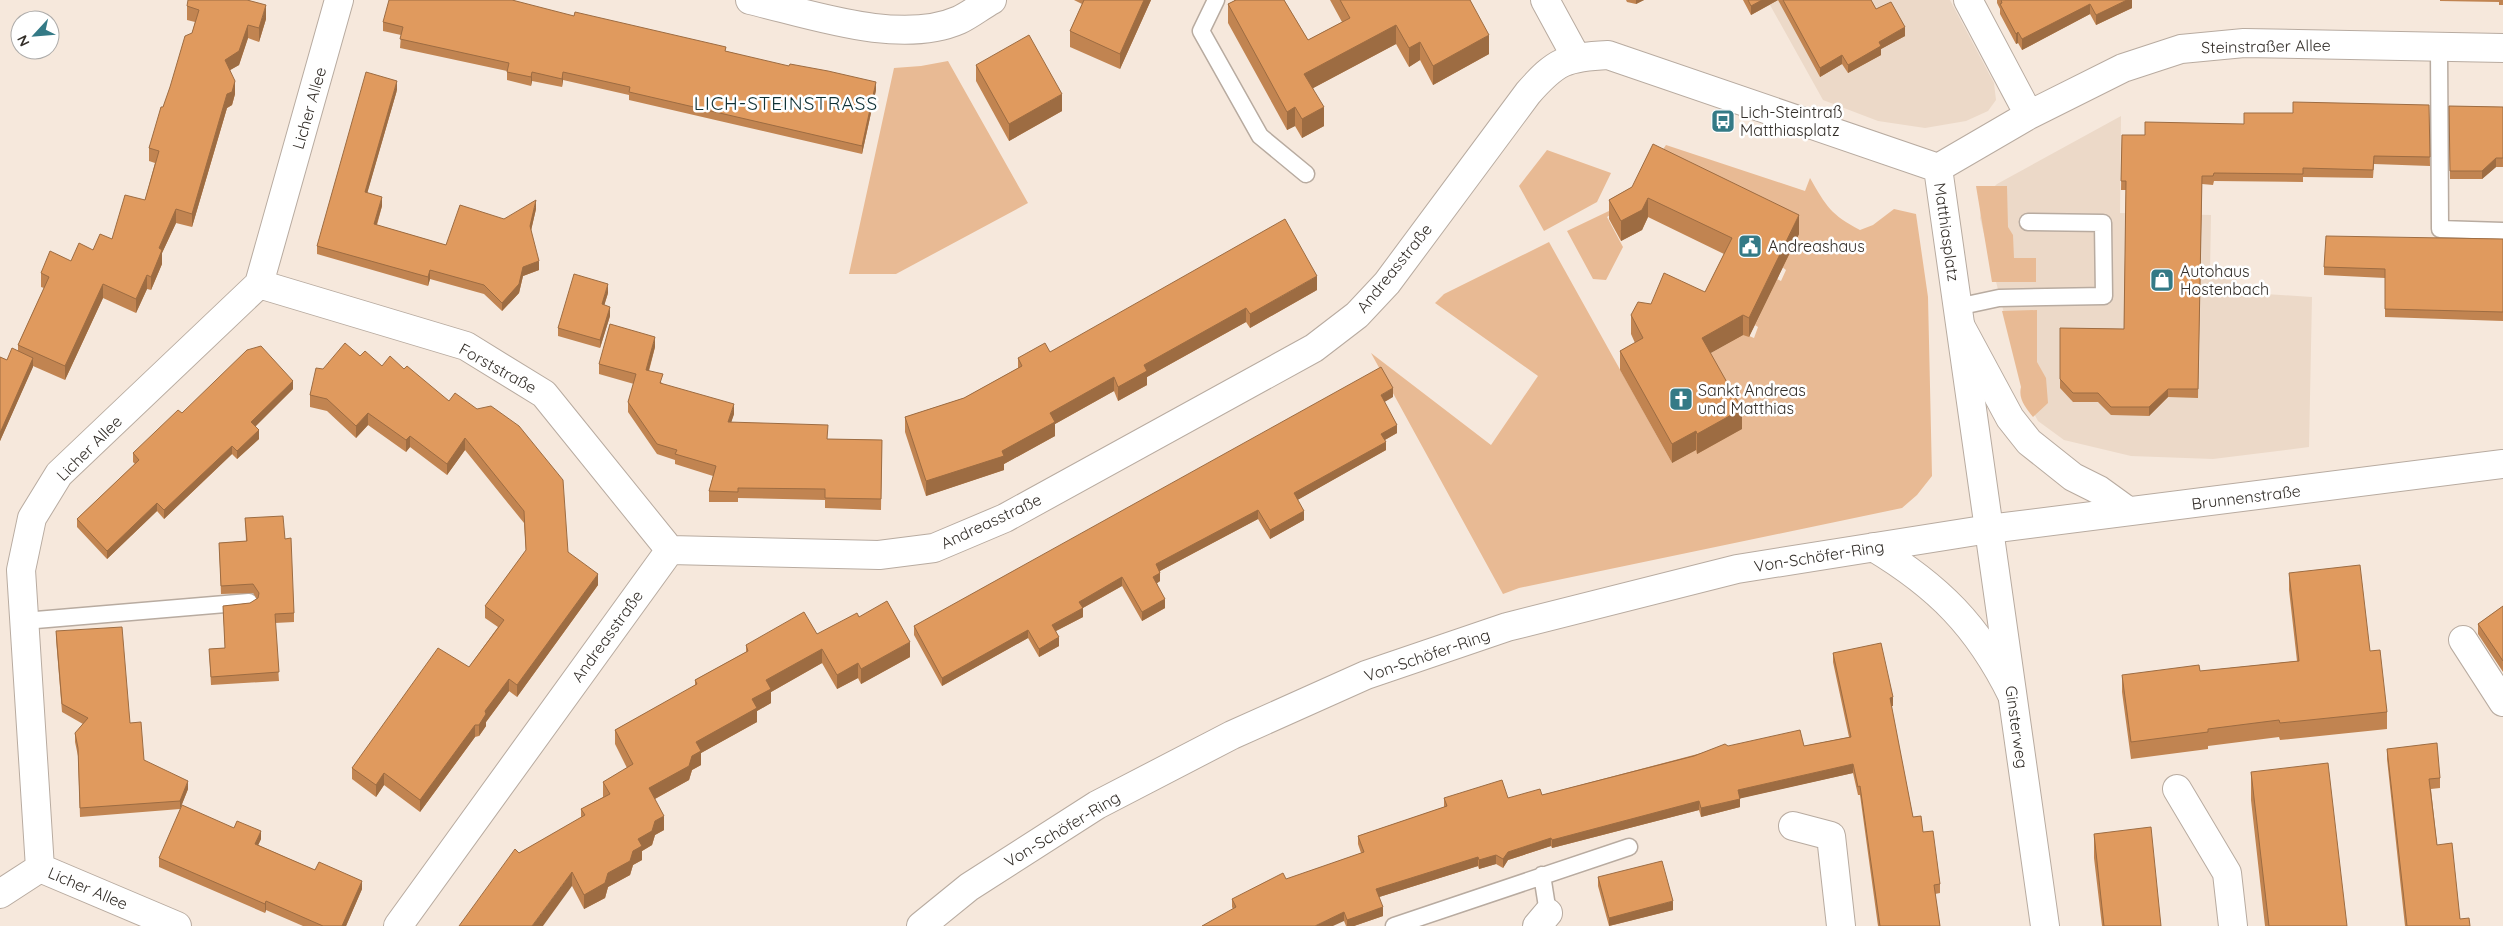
<svg xmlns="http://www.w3.org/2000/svg" width="2503" height="926" viewBox="0 0 2503 926" font-family="Quicksand,sans-serif">
	<style>
		.built { fill: #ecd9c8 }
		.green { fill: #e8ba94 }
		.lines { fill: none; stroke-linecap: round; stroke-linejoin: round }
		.service-casing { stroke: #b8aba0; stroke-width: 19 }
		.minor-casing { stroke: #b8aba0; stroke-width: 30 }
		.secondary-casing { stroke: #b8aba0; stroke-width: 30 }
		.service { stroke: #fff; stroke-width: 16 }
		.minor { stroke: #fff; stroke-width: 28 }
		.secondary { stroke: #fff; stroke-width: 28 }
		.wall { fill: #c18451 }
		.shaded-wall { fill: #9d6c42 }
		.building { fill: #e09a5e; stroke: #9d6c42 }
		.labels { text-anchor: middle; stroke-width: 5; stroke-linejoin: round; paint-order: stroke }
		.street-label { font-size: 16px; fill: #332e29; stroke: #fff }
		.poi-label { font-size: 16px; fill: #332e29; stroke: #fff; text-anchor: start }
		.quarter-label { font-size: 19px; letter-spacing: 1px; fill: #0d3035; stroke: #fff }
	</style>
	<rect width="100%" height="100%" fill="#f6e8dc"/>
	<path class="built" d="M1743 0H1950L1994 83 1996 100 1988 111 1966 121 1925 128 1878 121 1823 100 1770 5 1751 15Z
		M2121 116 2120 213 2211 215 2210 274H2236V292L2312 297 2309 447 2213 459 2131 456 2064 440 2038 421 2025 397 1980 218 1982 198 1997 184Z"/>
	<path class="green" d="M948 61 1028 203 896 274H849L894 68 921 66Z
		M1666 145 1805 191 1810 178C1826 206 1831 215 1860 230L1873 225 1894 209 1916 214 1928 297 1932 476 1917 495 1902 508 1519 588 1503 594 1371 353 1491 445 1538 376 1435 303 1444 294 1549 242 1672 463 1696 450 1698 453 1742 429 1702 358 1732 341 1737 331 1754 338 1758 327 1755 325 1777 279 1781 281 1786 270 1653 164Z
		M1547 150 1611 173 1597 202 1544 231 1519 186Z
		M1976 186H2007L2008 227 2013 235 2014 258H2036V282H1992Z
		M1611 210 1613 213 1607 217 1623 247 1606 280 1593 279 1567 231Z
		M2037 310V362L2046 378 2048 403 2033 417C2026 408 2018 399 2021 387L2002 311Z"/>
	<g class="lines">
		<g class="service-casing">
			<path id="service" d="M1216 0 1201 31 1260 136 1306 174
				M2439 47 2440 229 2503 231
				M1957 307 1999 298 2104 296 2103 223 2028 222
				M24 621 249 602
				M1542 875 1548 913
				M1394 926 1629 847"/>
		</g>
		<g class="minor-casing">
			<path id="minor" d="M750 0C810 14 900 46 959 20 970 15 981 6 992 0
				M1545 0 1576 57
				M1968 0 2029 115
				M1938 168 2029 115 2123 68 2181 49 2244 43 2503 48
				M259 284 466 346 544 394 670 550
				M670 550 879 555 934 548 1005 518 1314 348 1357 315 1387 283 1528 93C1556 61 1566 57 1608 55L1938 168 2045 926
				M2463 640 2503 702
				M2177 789 2227 873 2233 926
				M1793 826 1831 836 1841 926
				M40 868 21 570 32 518 59 474 259 284 339 0
				M40 868 177 926
				M0 894 40 868
				M398 926 670 550
				M1537 926 1548 913"/>
		</g>
		<g class="secondary-casing">
			<path id="secondary" d="M1961 327 2010 418 2029 442 2073 477 2099 490 2128 511
				M1873 547C1938 586 1978 626 2012 695
				M921 926 969 887 1097 805 1232 735 1366 675 1507 627 1737 569 1989 529 2503 464"/>
		</g>
		<use href="#service" class="service"/>
		<use href="#minor" class="minor"/>
		<use href="#secondary" class="secondary"/>
	</g>
	<path class="wall" d="M1074 0H1151L1120 69 1070 47V31L1082 4Z
		M1234 0H1284L1308 40 1342 22 1330 0H1470L1489 54 1433 85 1420 60 1409 67 1396 44 1313 88 1324 126 1302 138 1295 126 1287 130 1228 23V4L1234 1Z
		M1626 0H1644L1636 4 1627 2Z
		M1743 0H1778L1751 15Z
		M1778 0H1871L1876 9 1905 36 1881 49V55L1848 73 1842 64 1820 77Z
		M1997 0H2132V8L2096 25 2090 14 2022 50 2018 43 2016 44 2000 14V9L1997 3Z
		M2440 0H2503V5H2499V2L2440 1Z
		M187 6 266 19 259 42 248 38 239 65 230 70 235 94 232 105 227 108 192 227 176 223 162 253V264L151 290 147 289 136 313 103 298 65 380 33 366 0 441V357L7 360 18 350V345L44 288 41 287V273L71 261 112 239 145 200 155 163 149 161V148L163 107 192 33 195 22 187 20Z
		M574 16 726 51 876 90 862 154 629 100V95L563 80 562 87 532 81 531 86 507 80V71L400 48 401 35 383 31V22Z
		M976 65 1062 111 1009 141 976 81Z
		M397 90 367 193 382 206 377 225 446 245 504 219 536 209 531 230 539 270 523 276 519 293 502 311 484 294 430 279 428 286 317 254V246Z
		M2429 105 2430 166 2374 164 2373 178 2303 177V182L2214 181 2213 185 2202 184 2198 398 2168 397 2149 416 2111 415 2098 402H2073L2060 388V328L2124 329 2126 190H2121L2122 135H2145L2244 124 2293 113Z
		M2449 106 2503 107V167H2496L2482 179H2450Z
		M1632 187 1799 234 1749 337 1743 335 1710 353 1742 429 1697 454 1696 450 1672 463 1620 370V351L1635 343 1631 334V315L1651 304 1705 292 1724 254 1648 217 1642 230 1621 241 1609 219V200Z
		M2503 239V321L2385 317V278L2324 275V267Z
		M1317 290 1250 328 1246 322 1147 377V385L1118 401 1114 391 1055 424V436L1004 464V470L926 496 905 432V417L964 398 1018 368V358L1050 352Z
		M608 293 604 305 610 316 600 348 558 336V328Z
		M655 347 649 371 663 384 734 414 731 422 828 439 882 440 881 510 825 508V500L738 498V502H709V491L713 476 675 464V460L657 454 628 412V402L634 384 599 374V364Z
		M360 356 382 366 404 369 598 585 517 697 509 691 486 722V726L479 736 475 737 420 812 384 785 376 797 352 779V768L469 667 498 627 485 618V606L526 551 524 523 465 450 447 475 410 447 406 452 368 425 356 438 327 411 310 407V395L323 369Z
		M293 389 255 426 259 439 237 459 232 454 164 519 157 511 107 559 77 527V519L135 464 133 462V453L182 413Z
		M1393 397 1384 402 1397 433 1385 440 1386 450 1297 500 1304 520 1270 539 1258 519 1160 571V581L1157 583 1165 608 1142 621 1122 586 1083 608V617L1056 631 1059 646 1039 657 1028 638 942 686 914 635V626Z
		M245 518 285 539 294 613V622L275 623 279 681 211 685 209 649 225 648 223 606 250 603 257 599 253 593 221 594 219 543 246 541Z
		M2289 573 2370 651 2387 712V729L2280 740 2279 737 2208 746V749L2131 759 2122 692V675L2200 671 2297 661 2289 590Z
		M2503 606V672L2478 634V624Z
		M859 617 910 657 861 684 858 678 837 689 822 663 771 692V703L757 711V722L701 753V765L692 770 689 780 655 799 664 830 655 835 652 845 642 851V860L633 865 630 875 608 887 605 898 584 909 572 886 519 853 581 818V809L603 797V782L627 768 615 744V730L695 686V680L746 652V645L817 634Z
		M56 631 130 723 144 760 188 789 180 809 80 817 78 756 75 742V733L83 724 62 712 56 639Z
		M1833 653 1893 706H1891L1913 817 1923 832 1940 884V893L1935 894 1940 926H1878L1860 795H1858L1853 773 1740 798V807L1701 817 1699 810 1552 848 1551 846 1508 860 1503 868 1496 864 1479 869 1478 866 1379 897 1383 916 1354 926H1346L1344 921 1233 909 1232 907V899L1361 853 1358 844V836L1444 807V798H1508L1542 795 1728 746H1804L1849 737 1833 662Z
		M2387 749 2440 778V788L2431 789 2437 845 2460 919 2470 926H2405L2387 759Z
		M2251 772 2347 926H2265L2251 800Z
		M2094 834 2161 926H2102L2094 858Z
		M261 839 258 845 315 870 362 889 346 926H303L266 910 265 913 159 867V858Z
		M1598 877 1673 910 1609 926 1598 886Z"/>
	<path class="shaded-wall" d="M1144 0H1151L1120 69V54Z
		M1636 0H1644L1636 4Z
		M1762 0H1778L1751 15V6Z
		M2127 0H2132V8L2096 25V15Z
		M2090 4V14L2022 50V39Z
		M266 5V19L259 42V28Z
		M248 25V38L239 65 225 73V60Z
		M1396 25V44L1304 93V74Z
		M1905 27V36L1881 49V55L1848 73V65L1879 42Z
		M2018 32V43L2016 44V34Z
		M1489 35V54L1433 85V66Z
		M1420 42V60L1409 67V48Z
		M1842 55V64L1820 77V68Z
		M532 72V81L531 86V77Z
		M563 72V80L562 87V79Z
		M235 81V94L232 105 227 108 192 227V214L227 94Z
		M397 81V90L365 201V192Z
		M876 82V90L862 154V146Z
		M1062 94V111L1009 141V124Z
		M1295 107V126L1287 130V112Z
		M1324 107V126L1302 138V119Z
		M2496 158V167L2482 179V171Z
		M382 197V206L374 233V224Z
		M1648 198V217L1642 230 1621 241V221Z
		M536 200V209L530 235V226Z
		M176 209V223L162 253V264L151 290V277L159 248Z
		M1799 215V234L1749 337V318Z
		M539 261V270L523 276 519 293 502 311V303L523 267Z
		M430 270V279L428 286V277Z
		M147 275V289L136 313V299Z
		M1317 276V290L1250 328V314Z
		M103 284V298L65 380V366Z
		M608 284V293L602 313V304Z
		M610 307V316L600 348V340Z
		M1246 308V322L1147 377V385L1118 401V387L1144 365Z
		M1743 315V335L1702 358V338Z
		M655 337V347L646 380V370Z
		M33 358V367L0 441V433Z
		M1114 377V391L1055 424V436L1004 464V470L926 496V481L1002 451 1050 413Z
		M293 381V389L251 431V422Z
		M1393 388V397L1381 404V395Z
		M2168 389V397L2149 416V407Z
		M734 404V414L728 432V422Z
		M1742 409V429L1697 454V434Z
		M368 413V425L356 438V426Z
		M1397 425V433L1381 442V434Z
		M259 430V439L237 459V451Z
		M1696 431V450L1672 463V444Z
		M410 436V447L406 452V440Z
		M465 438V450L447 475V464Z
		M1386 442V450L1294 502V493Z
		M232 446V454L164 519V510Z
		M157 503V511L107 559V551Z
		M1258 510V519L1156 573V564Z
		M1304 511V520L1270 539V530Z
		M1160 573V581L1153 586V577Z
		M598 574V585L517 697V685Z
		M1122 577V586L1079 610V602Z
		M1165 599V608L1142 621V612Z
		M1083 608V617L1052 633V625Z
		M1028 630V638L942 686V678Z
		M1059 637V646L1039 657V649Z
		M910 642V657L861 684V669Z
		M822 649V663L771 692V703L757 711V722L701 753V765L692 770 689 780 649 802V788L696 742 752 699 766 680Z
		M858 663V678L837 689V675Z
		M509 679V691L486 722V726L479 736V725L485 711Z
		M1893 697V706H1890V698Z
		M475 725V737L420 812V800Z
		M1853 764V773L1738 799V790Z
		M384 773V785L376 797V785Z
		M188 781V789L180 809V801Z
		M1740 799V807L1701 817V808Z
		M1699 801V810L1552 848V840Z
		M664 816V830L655 835 652 845 642 851V860L633 865 630 875 608 887 605 898 584 909V895L633 851 638 839 655 821Z
		M261 831V839L255 852V844Z
		M1551 838V846L1508 860 1503 868V859L1508 852Z
		M1496 855V864L1479 869V860Z
		M1478 857V866L1376 898V889Z
		M572 872V886L543 926H532Z
		M362 881V889L346 926H342Z
		M266 901V910L265 913V904Z
		M1673 901V910L1609 926V918Z
		M1383 907V916L1354 926H1347V920Z
		M1344 912V921L1333 926H1315Z"/>
	<path class="building" d="M188 0H247L266 5 259 28 248 25 239 51 225 60 235 81 232 92 227 94 192 214 176 209 159 248 162 250 151 277 147 275 136 299 103 284 65 366 18 345 49 277 41 273 50 251 71 261 79 243 93 250 100 234 112 239 125 195 145 200 159 151 149 148 161 107H163L170 87 185 36 192 33 199 10 187 6Z
		M389 0H512L574 16 575 12 726 47 725 51 789 66 790 64 828 71 876 82 862 146 629 92 630 87 563 72 562 79 532 72 531 77 507 72 509 63 400 39 403 27 383 22Z
		M1084 0H1144L1120 54 1070 31Z
		M1236 0H1284L1308 40 1350 18 1340 0H1470L1489 35 1433 66 1420 42 1409 48 1396 25 1304 74 1324 107 1302 119 1295 107 1287 112 1228 4Z
		M1748 0H1762L1751 6Z
		M1783 0H1871L1876 9 1891 2 1905 27 1879 42 1881 46 1848 65 1842 55 1820 68Z
		M2001 0H2127L2096 15 2090 4 2022 39 2018 32 2016 34 2000 4 2002 3Z
		M1029 35 1062 94 1009 124 976 65Z
		M366 72 397 81 365 192 382 197 374 224 446 245 460 205 504 219 536 200 530 226 539 261 523 267 519 284 502 303 484 285 430 270 428 277 317 246Z
		M2293 102 2429 105 2430 157 2374 156 2373 170 2303 168V174L2214 173 2213 176H2202L2198 389H2168L2149 407H2111L2098 393H2073L2060 379V328L2124 329 2126 181H2121L2122 135H2145V122L2244 124V113H2293Z
		M2449 106 2503 107V158H2496L2482 171H2450Z
		M1653 144 1799 215 1749 318 1743 315 1702 338 1742 409 1697 434 1696 431 1672 444 1620 351 1643 338 1631 315 1638 302 1651 304 1664 273 1705 292 1732 238 1648 198 1642 210 1621 221 1609 200 1632 187Z
		M1285 219 1317 276 1250 314 1246 308 1144 365 1147 371 1118 387 1114 377 1050 413 1055 422 1002 451 1004 456 926 481 905 417 964 398 1022 366 1018 358 1045 343 1050 352Z
		M2326 236 2503 239V312L2385 309V269L2324 267Z
		M574 274 608 284 602 304 610 307 600 340 558 328Z
		M610 324 655 337 646 370 663 374 660 383 734 404 728 422 828 425 827 439 882 440 881 499 825 498V489L738 488V492L709 491 716 466 675 454 677 450 657 444 628 402 636 374 599 364Z
		M345 343 360 356 365 351 382 366 390 356 404 369 407 366 449 401 455 393 477 409 491 406 519 426 563 480 568 552 598 574 517 685 509 679 485 711 486 714 479 725H475L420 800 384 773 376 785 352 768 438 648 469 667 504 620 485 606 526 550 524 511 465 438 447 464 410 436 406 440 368 413 356 426 327 399 310 395 316 368 323 369Z
		M261 346 293 381 251 422 259 430 237 451 232 446 164 510 157 503 107 551 77 519 139 460 133 453 178 410 182 413 247 350Z
		M12 348 33 358 0 433V357L7 360Z
		M1381 367 1393 388 1381 395 1397 425 1381 434 1386 442 1294 493 1304 511 1270 530 1258 510 1156 564 1160 573 1153 577 1165 599 1142 612 1122 577 1079 602 1083 608 1052 625 1059 637 1039 649 1028 630 942 678 914 626Z
		M283 516 285 539 291 538 294 613 275 614 279 672 211 677 209 649 225 648 223 606 250 603 258 598 259 593 253 584 221 586 219 543 247 541 245 518Z
		M2360 565 2370 651 2380 650 2387 712 2280 723 2279 720 2208 729V732L2131 742 2122 675 2199 665 2200 671 2299 661 2289 573Z
		M887 601 910 642 861 669 858 663 837 675 822 649 766 680 771 689 752 699 757 708 696 742 701 751 692 756 689 766 649 788 664 816 655 821 652 831 638 839 642 846 633 851 630 861 608 873 605 883 584 895 572 872 532 926H459L515 849 519 853 585 815 581 809 610 794 603 782 633 764 615 730 697 684 695 680 748 651 746 645 804 612 817 634 857 613 859 617Z
		M2503 606V661L2478 624Z
		M122 627 130 723 141 722 144 760 188 781 180 801 80 808 78 748 75 733 88 718 62 704 56 631Z
		M1881 643 1893 697 1890 698 1913 817 1921 816 1923 832 1933 831 1940 884 1934 885 1940 926H1880L1860 786 1858 787 1853 764 1738 790 1740 799 1701 808 1699 801 1552 840 1551 838 1508 852 1503 859 1496 855 1479 860 1478 857 1376 889 1383 907 1347 920 1344 912 1315 926H1202L1236 907 1232 899 1283 873 1286 879 1364 852 1358 836 1447 806 1444 798 1502 780 1508 798 1540 789 1542 795 1694 756 1725 744 1728 746 1800 730 1804 746 1851 737 1833 653Z
		M2437 743 2440 778 2429 779 2437 845 2452 843 2460 919 2469 918 2470 926H2407L2387 749Z
		M2328 763 2347 926H2269L2251 772Z
		M182 805 234 828 237 821 261 831 255 844 315 870 319 862 362 881 342 926H323L266 901 265 904 159 858Z
		M2151 827 2161 926H2104L2094 834Z
		M1662 861 1673 901 1609 918 1598 877Z"/>
	<defs>
		<g id="bus-square" transform="scale(1.25)"><rect x="-9" y="-9" width="18" height="18" rx="4" fill="#347a86" stroke="#fff"/><path d="M-5-6H5V4H4V6H2V4H-2V6H-4V4H-5ZM-3.5-4V0h7V-4ZM-3.5 1.2v1.5H-2V1.2ZM2 1.2v1.5H3.5V1.2Z" fill="#fff"/></g>
		<g id="civic-square" transform="scale(1.25)"><rect x="-9" y="-9" width="18" height="18" rx="4" fill="#347a86" stroke="#fff"/><path d="M-.6-6.5H3V-4.5H.6V-3L4-1V1h2V6H-6V1h2V-1L-.6-3ZM-1.2 2.5V6h2.4V2.5Z" fill="#fff"/></g>
		<g id="shop-square" transform="scale(1.25)"><rect x="-9" y="-9" width="18" height="18" rx="4" fill="#347a86" stroke="#fff"/><path d="M-5-2.5h2.3a2.7 3.5 0 0 1 5.4 0H5L5.5 6h-11ZM-1.5-2.5h3a1.5 2.3 0 0 0-3 0Z" fill="#fff"/></g>
		<g id="church-square" transform="scale(1.25)"><rect x="-9" y="-9" width="18" height="18" rx="4" fill="#347a86" stroke="#fff"/><path d="M-1.2-6h2.4v3.5h3.3v2.4h-3.3V6h-2.4V-.1h-3.3v-2.4h3.3Z" fill="#fff"/></g>
	</defs>
	<g fill-rule="evenodd">
		<use href="#bus-square" x="1723" y="121"/>
		<use href="#civic-square" x="1750" y="246"/>
		<use href="#shop-square" x="2162" y="280"/>
		<use href="#church-square" x="1681" y="399"/>
	</g>
	<g class="labels">
		<g class="street-label">
			<text transform="translate(2266 46) rotate(-1)" y="6">Steinstraßer Allee</text>
			<text transform="translate(309 108) rotate(-74)" y="6">Licher Allee</text>
			<text transform="translate(1947 232) rotate(82)" y="6">Matthiasplatz</text>
			<text transform="translate(1394 268) rotate(-51)" y="6">Andreasstraße</text>
			<text transform="translate(498 368) rotate(29)" y="6">Forststraße</text>
			<text transform="translate(89 448) rotate(-45)" y="6">Licher Allee</text>
			<text transform="translate(2246 497) rotate(-7)" y="6">Brunnenstraße</text>
			<text transform="translate(991 521) rotate(-25)" y="6">Andreasstraße</text>
			<text transform="translate(1819 556) rotate(-9)" y="6">Von-Schöfer-Ring</text>
			<text transform="translate(607 636) rotate(-54)" y="6">Andreasstraße</text>
			<text transform="translate(1427 655) rotate(-19)" y="6">Von-Schöfer-Ring</text>
			<text transform="translate(2017 727) rotate(82)" y="6">Ginsterweg</text>
			<text transform="translate(1062 829) rotate(-31)" y="6">Von-Schöfer-Ring</text>
			<text transform="translate(88 888) rotate(23)" y="6">Licher Allee</text>
		</g>
		<g class="poi-label">
			<text x="1740" y="118">Lich-Steintraß<tspan x="1740" dy="18">Matthiasplatz</tspan></text>
			<text x="1768" y="252">Andreashaus</text>
			<text x="2180" y="277">Autohaus<tspan x="2180" dy="18">Hostenbach</tspan></text>
			<text x="1698" y="396">Sankt Andreas<tspan x="1698" dy="18">und Matthias</tspan></text>
		</g>
		<g class="quarter-label">
			<text x="786" y="110">LICH-STEINSTRASS</text>
		</g>
	</g>
	<g transform="translate(35 35) rotate(244)"><circle r="24" fill="#ffffff" stroke="#adaba9"/>
	<path d="M0-4L9 19L0 12L-9 19Z" fill="#347a86"/>
	<text y="-8" font-size="14" font-weight="bold" text-anchor="middle" fill="#332e29">N</text>
	</g>
</svg>
